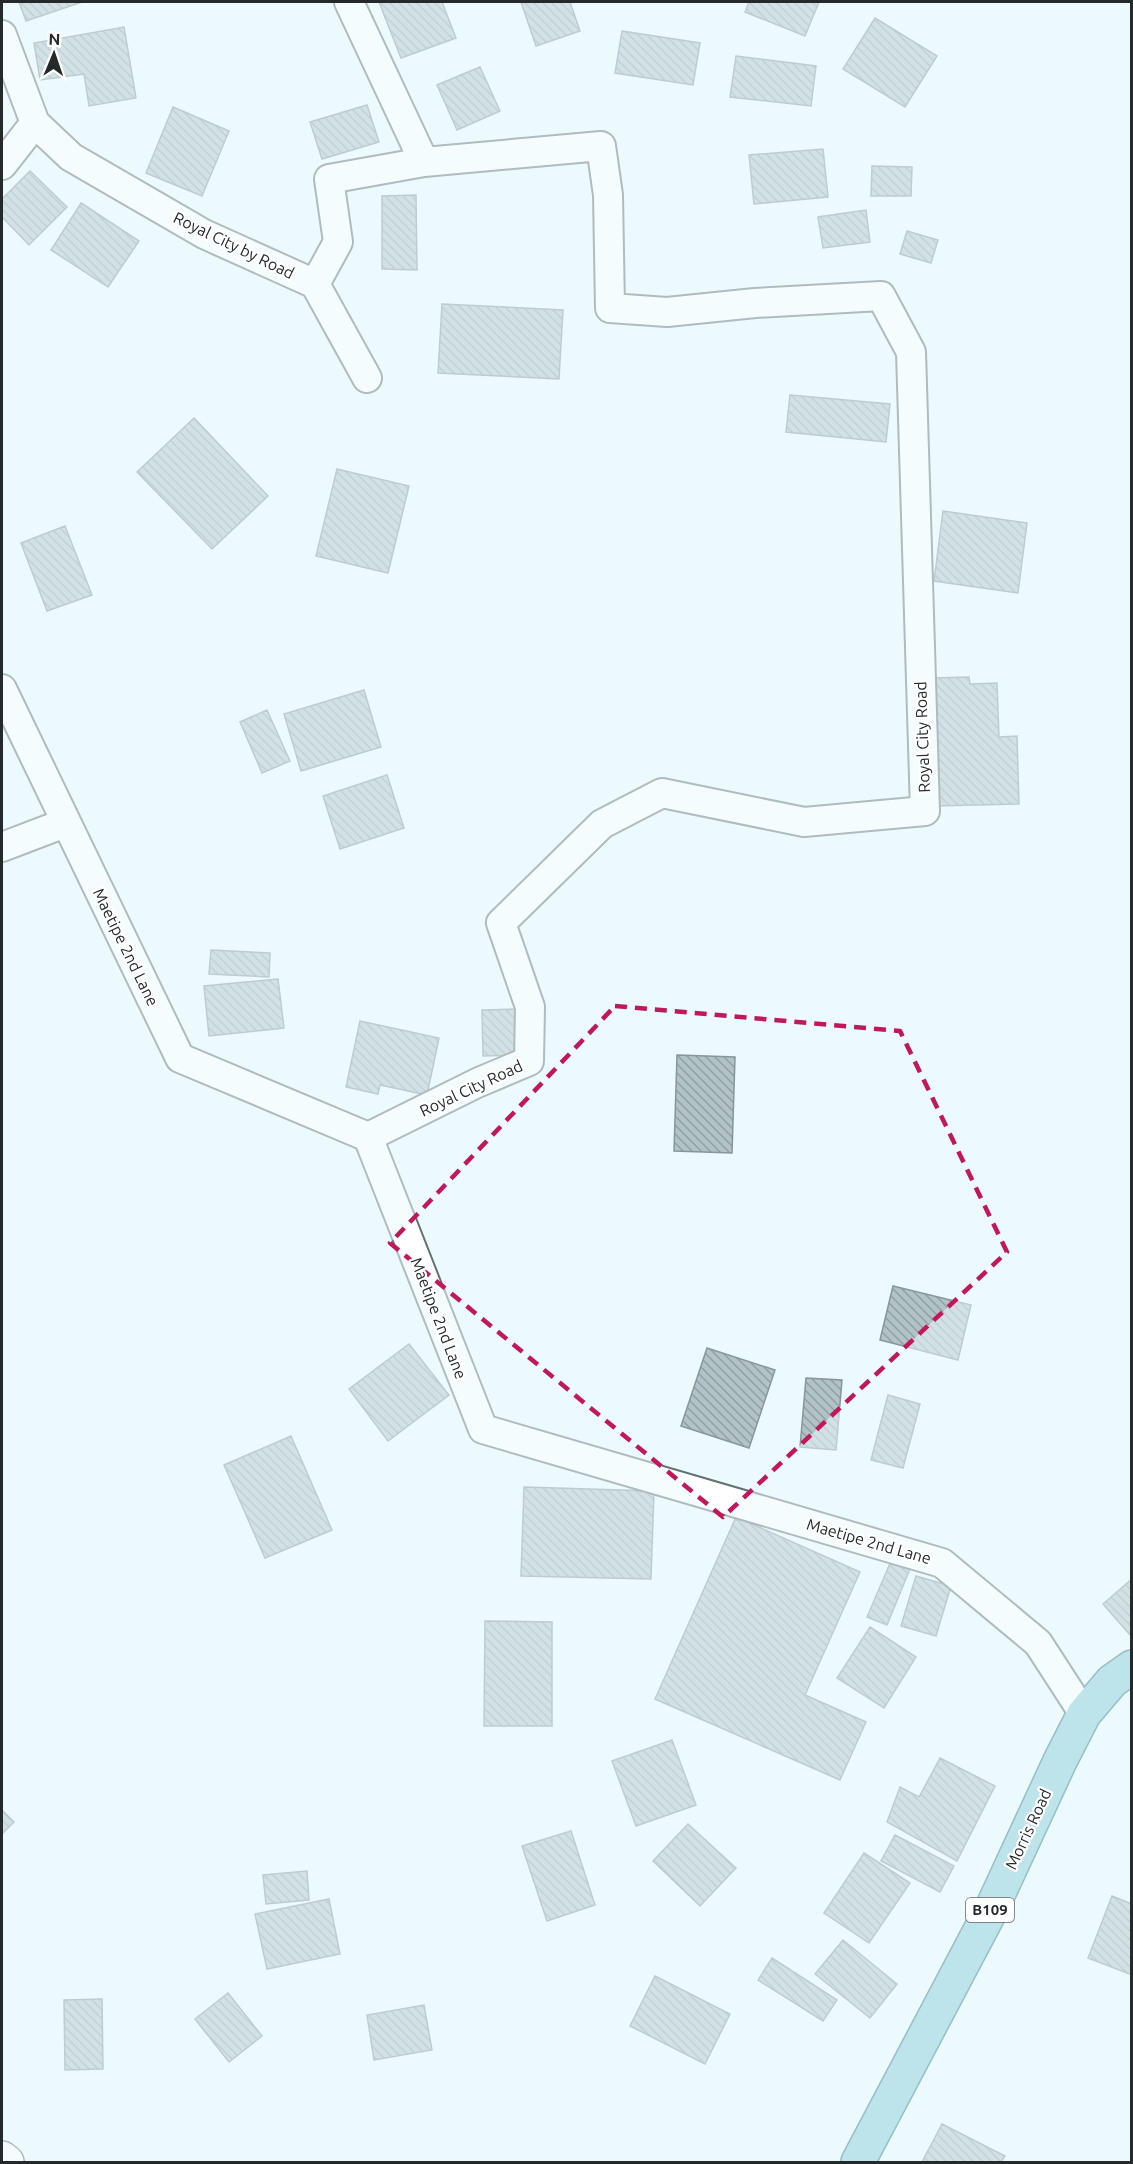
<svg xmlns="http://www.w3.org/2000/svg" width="1133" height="2164" viewBox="0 0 1133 2164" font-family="Ubuntu,sans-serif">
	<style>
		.building { fill: url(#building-back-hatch); stroke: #86969a; stroke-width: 1.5 }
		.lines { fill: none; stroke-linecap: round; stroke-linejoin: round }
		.minor-casing { stroke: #627275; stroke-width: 32 }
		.tertiary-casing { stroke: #627275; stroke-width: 36 }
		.primary-casing { stroke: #2d7886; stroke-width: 36 }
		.minor { stroke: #fff; stroke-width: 28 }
		.tertiary { stroke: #fff; stroke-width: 33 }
		.primary { stroke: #84c7d4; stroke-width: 33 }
		.marked { fill: none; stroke: #c2185b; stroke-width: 4.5; stroke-dasharray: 12 8; stroke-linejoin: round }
		.labels { text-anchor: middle; stroke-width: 4.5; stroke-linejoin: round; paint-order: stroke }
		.shield { fill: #fff; stroke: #666a6b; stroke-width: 1.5 }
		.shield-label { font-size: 15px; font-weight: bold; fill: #242a2c }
		.street-label { font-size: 16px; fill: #242a2c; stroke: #fff }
	</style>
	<defs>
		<pattern id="building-back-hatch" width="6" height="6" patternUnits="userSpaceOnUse" patternTransform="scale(1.5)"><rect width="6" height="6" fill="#b2c3c7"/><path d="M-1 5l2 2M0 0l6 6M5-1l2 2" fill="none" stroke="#919fa2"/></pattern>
	</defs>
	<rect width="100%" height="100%" fill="#ecfafe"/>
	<path class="building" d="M19 2H82L26 21Z
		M379 2H442L456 38 401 58Z
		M521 2H570L580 31 536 46Z
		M749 2H819L805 36 745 12Z
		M875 18 937 56 905 107 843 69Z
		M124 27 136 98 89 106 84 74 40 80 34 43Z
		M622 31 700 43 693 85 615 73Z
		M736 56 816 66 811 106 730 97Z
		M480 67 500 111 457 130 437 85Z
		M367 105 379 142 322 159 310 122Z
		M173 107 229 131 202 196 146 173Z
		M823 149 828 197 754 204 749 155Z
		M872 166 912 167 911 196H871Z
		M30 171 67 207 29 245 2 217V199Z
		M416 195 417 270 382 269V196Z
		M81 203 139 241 108 287 51 250Z
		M866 210 870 242 823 248 818 217Z
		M907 231 938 240 931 263 900 254Z
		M442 304 563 310 559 379 438 373Z
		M790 395 890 404 886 442 786 432Z
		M194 418 268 496 212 549 137 472Z
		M337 469 409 486 388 573 316 556Z
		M943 511 1027 523 1018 593 934 581Z
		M65 526 92 595 47 611 21 543Z
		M969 677 970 684 997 683 999 737 1017 736 1019 804 937 806 933 678Z
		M364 690 381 747 301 771 284 714Z
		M267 710 290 761 262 773 240 722Z
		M387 775 404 828 340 849 323 796Z
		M211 950 270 953 269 977 209 974Z
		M278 979 284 1028 209 1036 204 986Z
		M519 1009 521 1055 483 1056 482 1010Z
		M360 1021 439 1038 427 1095 380 1085 378 1094 346 1087Z
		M677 1055 735 1057 732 1153 674 1151Z
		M893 1286 971 1305 958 1360 880 1340Z
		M409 1344 449 1395 388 1441 349 1389Z
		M707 1348 775 1370 749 1448 681 1426Z
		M806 1378 842 1380 836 1450 800 1447Z
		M888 1395 920 1404 903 1468 871 1460Z
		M291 1436 332 1530 265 1558 224 1465Z
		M524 1487 654 1491 651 1579 521 1576Z
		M736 1517 860 1572 805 1695 866 1722 840 1780 655 1699Z
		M891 1561 910 1569 887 1625 867 1617Z
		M916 1576 951 1586 936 1636 901 1626Z
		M1132 1579V1636H1131L1103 1604Z
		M485 1621 552 1622V1726H484Z
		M870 1627 916 1657 884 1708 837 1678Z
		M672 1740 696 1805 636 1826 612 1761Z
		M940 1758 995 1786 957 1861 887 1822 900 1787 919 1797Z
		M2 1810 14 1822 2 1834Z
		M688 1824 736 1868 700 1906 653 1861Z
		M571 1831 595 1905 547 1921 522 1846Z
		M895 1835 954 1866 940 1892 881 1861Z
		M864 1853 910 1883 869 1943 824 1913Z
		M307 1871 309 1900 266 1904 263 1875Z
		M1112 1896 1132 1904V1975L1088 1958Z
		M329 1899 340 1954 267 1969 255 1914Z
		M843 1940 897 1984 870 2018 815 1974Z
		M772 1958 837 2000 823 2021 758 1980Z
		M655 1976 730 2014 705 2064 630 2026Z
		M228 1993 262 2036 229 2062 195 2019Z
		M102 1999 103 2069 65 2070 64 2000Z
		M424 2005 432 2050 374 2060 367 2015Z
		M942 2124 1005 2156 1001 2162H922Z"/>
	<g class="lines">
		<g class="minor-casing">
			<path id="minor" d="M349 2 424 162 601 146 608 195 610 308 667 312 755 303 881 296 911 352 925 811 804 822 662 793 602 824 501 923 530 1007 529 1061 477 1083 368 1137
				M2 35 35 123 2 165
				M35 123 71 157 204 234 315 284 367 378
				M315 284 338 242 329 179 424 162
				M2 689 180 1058 368 1137 483 1429 942 1563 1038 1643 1084 1714
				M2 847 65 823"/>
		</g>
		<g class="tertiary-casing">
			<path id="tertiary" d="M2 2158 7 2162"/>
		</g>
		<g class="primary-casing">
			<path id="primary" d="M858 2162 991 1910 1060 1761 1084 1714 1112 1681 1132 1667"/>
		</g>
		<use href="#minor" class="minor"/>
		<use href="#tertiary" class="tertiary"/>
		<use href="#primary" class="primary"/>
	</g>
	<path d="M0 0H1133V2164H0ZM615 1006 900 1031 1007 1252 723 1517 390 1243Z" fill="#ecfafe" fill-opacity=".55" fill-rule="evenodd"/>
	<path class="marked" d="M615 1006 900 1031 1007 1252 723 1517 390 1243Z"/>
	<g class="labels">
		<rect class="shield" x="966" y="1898" width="48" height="24" rx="4.5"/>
		<g class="shield-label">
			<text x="990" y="1915">B109</text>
		</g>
		<g class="street-label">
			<text transform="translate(234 245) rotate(26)" y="6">Royal City by Road</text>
			<text transform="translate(922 737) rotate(-92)" y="6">Royal City Road</text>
			<text transform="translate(126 947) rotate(64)" y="6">Maetipe 2nd Lane</text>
			<text transform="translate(471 1088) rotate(-25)" y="6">Royal City Road</text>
			<text transform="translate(439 1318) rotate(69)" y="6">Maetipe 2nd Lane</text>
			<text transform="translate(869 1541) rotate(16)" y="6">Maetipe 2nd Lane</text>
			<text transform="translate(1028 1829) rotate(-65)" y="6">Morris Road</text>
		</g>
	</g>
	<rect width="1133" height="2164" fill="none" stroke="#242a2c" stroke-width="6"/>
	<g transform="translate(54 54) rotate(2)" stroke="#ffffff" stroke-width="4.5" paint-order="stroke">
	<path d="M0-4.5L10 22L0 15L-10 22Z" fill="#242a2c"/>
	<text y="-9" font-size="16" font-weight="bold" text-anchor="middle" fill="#242a2c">N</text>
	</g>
</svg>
